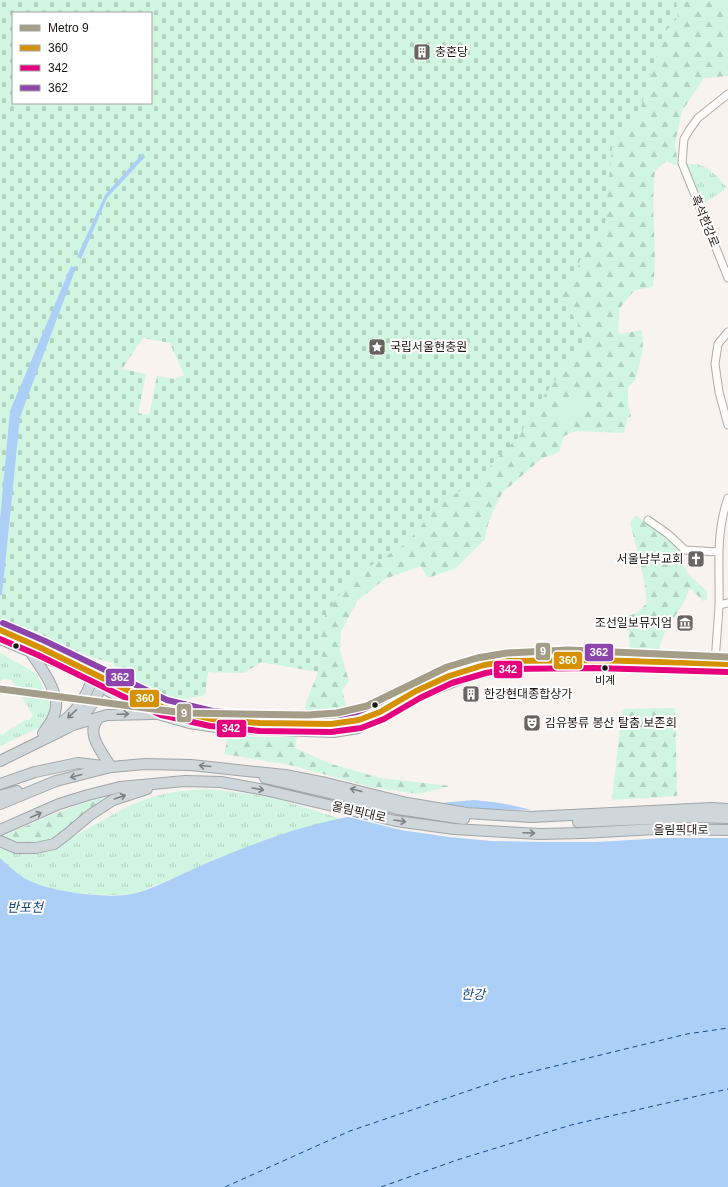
<svg xmlns="http://www.w3.org/2000/svg" width="728" height="1187" viewBox="0 0 728 1187" font-family="Helvetica,'Noto Sans KR',sans-serif">
	<style>
		.grass { fill: url(#grass-tufts) }
		.forest { fill: url(#forest-firs) }
		.cemetery { fill: url(#cemetery-stones); fill-rule: evenodd }
		.pitch { fill: #d0f5e1 }
		.water { fill: #accff8 }
		.pier { fill: #f8f3ee }
		.lines { fill: none; stroke-linecap: round; stroke-linejoin: round }
		.ferry { stroke: #14477e; stroke-width: 1; stroke-dasharray: 5 4; stroke-linecap: butt }
		.minor-casing { stroke: #b0aca7; stroke-width: 9 }
		.major-casing { stroke: #9fa5a8; stroke-width: 10 }
		.highway-casing { stroke: #9fa5a8; stroke-width: 12 }
		.minor { stroke: #fefdfc; stroke-width: 7 }
		.major { stroke: #e2e6e9; stroke-width: 8 }
		.highway { stroke: #d0d7db; stroke-width: 10 }
		.bus-1-casing { stroke: #fff; stroke-width: 9 }
		.bus-2-casing { stroke: #fff; stroke-width: 9 }
		.bus-3-casing { stroke: #fff; stroke-width: 9 }
		.bus-1 { stroke: #d69103; stroke-width: 6 }
		.bus-2 { stroke: #e5007d; stroke-width: 6 }
		.bus-3 { stroke: #8e44ad; stroke-width: 6 }
		.metro-1-casing { stroke: #fff; stroke-width: 10 }
		.metro-1 { stroke: #a49d87; stroke-width: 7 }
		.oneway { stroke: #7f8181 }
		.bus-dot { fill: #1b1713; stroke: #fff; stroke-width: 1.5 }
		.labels { text-anchor: middle; stroke-width: 4; stroke-linejoin: round; paint-order: stroke }
		.bus-label { font-size: 11px; fill: #1b1713; stroke: #fff }
		.poi-label { font-size: 12px; fill: #1b1713; stroke: #fff; text-anchor: start }
		.street-label { font-size: 12px; fill: #1b1713; stroke: #fff }
		.water-label { font-size: 13px; font-style: italic; fill: #14477e; stroke: #fff }
		.line-badge { stroke: #fff; stroke-width: 1.5 }
		.badge-label { font-size: 11px; text-anchor: middle; font-weight: bold; fill: #fff }
	</style>
	<defs>
		<pattern id="grass-tufts" width="24" height="20" patternUnits="userSpaceOnUse"><rect width="24" height="20" fill="#d0f5e1"/><path d="M3 7l-1-3M5 7V3M7 7l1-3M15 17l-1-3M17 17v-4M19 17l1-3" fill="none" stroke="#b2d1c0"/></pattern>
		<pattern id="forest-firs" width="22" height="20" patternUnits="userSpaceOnUse"><rect width="22" height="20" fill="#d0f5e1"/><path d="M5 1l3.5 6h-7zM16 11l3.5 6h-7z" fill="#b2d1c0"/></pattern>
		<pattern id="cemetery-stones" width="16" height="16" patternUnits="userSpaceOnUse"><rect width="16" height="16" fill="#d0f5e1"/><path d="M2 7V4a2 2 0 0 1 4 0v3zM10 15v-3a2 2 0 0 1 4 0v3z" fill="#b2d1c0"/></pattern>
	</defs>
	<rect width="100%" height="100%" fill="#f8f3ee"/>
	<path class="grass" d="M687 164C705 162 715 174 726 186L725 189 703 204 685 166Z
		M0 653 37 674 51 705 47 720 40 727 0 746V733L3 735C6 731 11 728 16 727L17 725 26 720H29L33 715 11 680 4 679 0 681Z
		M210 789 271 797 342 819 296 830 133 894C102 897 47 894 21 876 14 871 7 864 0 858V844C7 847 17 853 26 853 47 853 64 842 82 832 103 820 124 807 147 799 170 791 187 790 210 789Z"/>
	<path class="forest" d="M485 0H728V76L704 78 682 111 675 143 678 166 666 161 655 171C650 210 658 248 653 287L636 290 630 295 620 308 618 327 619 334 642 330 643 349 639 366 635 380 628 388V405L631 416 627 419 624 433 576 431 564 436 559 452 541 459 502 493 488 524 485 539 456 568 428 578 421 566 385 579 357 601 341 632 340 651 349 681 342 690 346 704 345 708 329 711 305 710 306 703 318 672 261 662 244 673 208 672 205 695 179 700 157 693Z
		M636 515 683 552V565L689 575 707 591V599L703 601 691 589 689 590 682 606 666 629 659 649H630L628 626H614L616 619 637 613 647 603C645 575 636 549 630 522Z
		M675 708 677 796 612 800 622 709Z
		M228 737H297L295 748 331 764 381 778 450 786 418 794 371 787 290 765 224 754Z
		M126 792 52 840 31 845 12 840 4 836C44 817 83 801 126 792Z"/>
	<path class="cemetery" d="M0 0H676L678 17 664 33 640 110 612 147 605 223 580 260 574 280 558 294 580 326 588 342 576 351 528 418 520 436 494 461 484 477 440 503 407 543 351 578 321 622 322 656 318 672 261 662 244 673 208 672 205 695 179 700 157 693 129 682 113 663 84 655 0 620ZM13 13H151V103H13ZM143 338 170 343 184 375 174 379 157 376 149 415 138 413 146 374 122 369Z"/>
	<path class="pitch" d="M576 393 585 401 567 422 558 414Z"/>
	<path class="water" d="M143 153 145 157 107 198 81 259 77 257 105 195Z
		M71 266 76 268 20 417 2 595H0V520L10 411Z
		M474 800C498 802 519 806 542 813L728 812V1187H0V858C9 866 18 875 28 880 51 892 107 899 132 894 150 890 174 878 191 870 225 855 260 841 295 830 353 813 414 805 474 800Z"/>
	<path class="pier" d="M429 802 484 809 540 810 559 815 728 810V838H664L596 842H543L491 841 449 837 401 830 345 816 389 807Z"/>
	<g class="lines">
		<path class="ferry" d="M225 1187 350 1131 506 1078 687 1034 728 1028
			M381 1187 457 1160 571 1125 728 1089"/>
		<g class="minor-casing">
			<path id="minor" d="M728 94 698 118 690 129 684 139 682 163 728 278
				M728 332 718 344 715 364 719 392 728 425
				M648 520 668 534 685 550 718 552
				M719 605 728 603
				M715 664C716 644 718 625 719 605 720 569 715 533 728 498"/>
		</g>
		<g class="major-casing">
			<path id="major" d="M0 630 41 648 164 708C206 721 249 723 293 724 318 724 344 726 368 717 384 711 402 699 416 691 445 676 476 665 508 661L595 660 728 664
				M0 640 79 673 110 693 154 714 189 724 223 729 334 733 358 729 425 694 468 677 496 670 509 668 595 666 728 670"/>
		</g>
		<g class="highway-casing">
			<path id="highway" d="M31 653C40 666 58 690 56 707 55 717 49 725 43 733
				M100 717C83 732 103 753 111 767
				M75 724C89 710 99 698 103 678
				M49 730C73 718 87 699 94 673
				M0 761 59 732 73 725 107 715 154 714
				M265 778 398 809 464 819
				M0 784 35 772 78 763 103 766
				M0 796 17 791
				M0 804 56 781 111 767 145 764 191 765 285 775 326 783 407 803 467 813 531 817 712 808 728 809
				M578 822 696 817 728 818
				M0 830 59 804 88 795 120 787 185 781 221 782 265 790 396 821 454 829 540 834 582 833 656 829 728 830
				M0 841 16 848H36L54 844 66 835 90 815 113 800 147 789"/>
		</g>
		<use href="#minor" class="minor"/>
		<use href="#major" class="major"/>
		<use href="#highway" class="highway"/>
		<g class="bus-1-casing">
			<path id="bus-1" d="M0 630 41 648 164 708 212 719 260 723 331 724 359 720 380 712 416 691 449 676 484 665 508 661 595 660 728 664"/>
		</g>
		<g class="bus-2-casing">
			<path id="bus-2" d="M0 639 38 655 161 715 210 726 260 731 331 732 361 728 384 719 420 698 452 683 486 673 509 669 595 668 728 672"/>
		</g>
		<g class="bus-3-casing">
			<path id="bus-3" d="M3 623 45 641 167 700 213 711 261 715 321 716 339 715 357 712 377 704 412 684 446 669 482 658 507 653 595 652 728 656"/>
		</g>
		<use href="#bus-1" class="bus-1"/>
		<use href="#bus-2" class="bus-2"/>
		<use href="#bus-3" class="bus-3"/>
		<g class="metro-1-casing">
			<path id="metro-1" d="M0 689 184 713 308 715 337 713 367 706 447 667 477 658 507 653 568 650 728 657"/>
		</g>
		<use href="#metro-1" class="metro-1"/>
	</g>
	<defs><path id="oneway-shaft" d="M-6 0H5M1.5-3L5.5 0L1.5 3" fill="none" stroke-width="1.6" stroke-linecap="round" stroke-linejoin="round"/></defs>
	<g class="oneway">
		<use href="#oneway-shaft" transform="translate(72 714) rotate(137)"/>
		<use href="#oneway-shaft" transform="translate(123 714) rotate(-2)"/>
		<use href="#oneway-shaft" transform="translate(205 766) rotate(-175)"/>
		<use href="#oneway-shaft" transform="translate(76 776) rotate(166)"/>
		<use href="#oneway-shaft" transform="translate(258 789) rotate(10)"/>
		<use href="#oneway-shaft" transform="translate(356 790) rotate(-166)"/>
		<use href="#oneway-shaft" transform="translate(120 797) rotate(-19)"/>
		<use href="#oneway-shaft" transform="translate(36 815) rotate(-24)"/>
		<use href="#oneway-shaft" transform="translate(400 821) rotate(9)"/>
		<use href="#oneway-shaft" transform="translate(529 833) rotate(2)"/>
	</g>
	<defs>
		<g id="building-square" transform="scale(0.9)"><rect x="-9" y="-9" width="18" height="18" rx="4" fill="#686460" stroke="#fff"/><path d="M-4-6H4V6H1V3H-1V6H-4ZM-2.5-4.3h1.7v1.8h-1.7ZM.8-4.3h1.7v1.8H.8ZM-2.5-1h1.7V.8h-1.7ZM.8-1h1.7V.8H.8Z" fill="#fff"/></g>
		<g id="sight-square" transform="scale(0.9)"><rect x="-9" y="-9" width="18" height="18" rx="4" fill="#686460" stroke="#fff"/><path d="M0-6L1.8-2.2L6-1.7L2.9 1.2L3.7 5.4L0 3.3L-3.7 5.4L-2.9 1.2L-6-1.7L-1.8-2.2Z" fill="#fff"/></g>
		<g id="church-square" transform="scale(0.9)"><rect x="-9" y="-9" width="18" height="18" rx="4" fill="#686460" stroke="#fff"/><path d="M-1.2-6h2.4v3.5h3.3v2.4h-3.3V6h-2.4V-.1h-3.3v-2.4h3.3Z" fill="#fff"/></g>
		<g id="museum-square" transform="scale(0.9)"><rect x="-9" y="-9" width="18" height="18" rx="4" fill="#686460" stroke="#fff"/><path d="M0-6L6-3V-2H-6V-3ZM-5-1h2V3h-2ZM-1-1h2V3h-2ZM3-1h2V3H3ZM-6 4H6V6H-6Z" fill="#fff"/></g>
		<g id="theatre-square" transform="scale(0.9)"><rect x="-9" y="-9" width="18" height="18" rx="4" fill="#686460" stroke="#fff"/><path d="M-5-5.5Q0-4 5-5.5V0Q5 5 0 6Q-5 5-5 0ZM-3.3-2.5H-1v1.5H-3.3ZM1-2.5H3.3v1.5H1ZM-2.8 1Q0 5.5 2.8 1Z" fill="#fff"/></g>
	</defs>
	<g fill-rule="evenodd">
		<use href="#building-square" x="422" y="52"/>
		<use href="#sight-square" x="377" y="347"/>
		<use href="#church-square" x="696" y="559"/>
		<use href="#museum-square" x="685" y="623"/>
		<use href="#building-square" x="471" y="694"/>
		<use href="#theatre-square" x="532" y="723"/>
	</g>
	<g class="bus-dot">
		<circle cx="16" cy="646" r="3.5"/>
		<circle cx="605" cy="668" r="3.5"/>
		<circle cx="375" cy="705" r="3.5"/>
	</g>
	<g class="labels">
		<g class="bus-label">
			<text x="605" y="684">비계</text>
		</g>
		<g class="poi-label">
			<text x="435" y="56">충혼당</text>
			<text x="390" y="351">국립서울현충원</text>
			<text x="683" y="563" text-anchor="end">서울남부교회</text>
			<text x="672" y="627" text-anchor="end">조선일보뮤지엄</text>
			<text x="484" y="698">한강현대종합상가</text>
			<text x="545" y="727">김유봉류 봉산 탈춤 보존회</text>
		</g>
		<g class="street-label">
			<text transform="translate(705 221) rotate(68)" y="4">흑석한강로</text>
			<text transform="translate(359 812) rotate(13)" y="4">올림픽대로</text>
			<text x="681" y="834">올림픽대로</text>
		</g>
		<g class="water-label">
			<text x="25" y="912">반포천</text>
			<text x="473" y="999">한강</text>
		</g>
	</g>
	<g class="line-badge">
		<rect x="535" y="642" width="16" height="19" rx="4" fill="#a49d87"/>
		<rect x="584" y="643" width="30" height="19" rx="4" fill="#8e44ad"/>
		<rect x="553" y="651" width="30" height="19" rx="4" fill="#d69103"/>
		<rect x="493" y="660" width="30" height="19" rx="4" fill="#e5007d"/>
		<rect x="105" y="668" width="30" height="19" rx="4" fill="#8e44ad"/>
		<rect x="129" y="689" width="31" height="19" rx="4" fill="#d69103"/>
		<rect x="176" y="703" width="16" height="20" rx="4" fill="#a49d87"/>
		<rect x="216" y="719" width="31" height="19" rx="4" fill="#e5007d"/>
	</g>
	<g class="badge-label">
		<text x="543" y="655">9</text>
		<text x="599" y="656">362</text>
		<text x="568" y="664">360</text>
		<text x="508" y="673">342</text>
		<text x="120" y="681">362</text>
		<text x="145" y="702">360</text>
		<text x="184" y="717">9</text>
		<text x="231" y="732">342</text>
	</g>
	<rect x="12" y="12" width="140" height="92" fill="#ffffff" stroke="#a4a2a1"/>
	<rect x="20" y="25" width="20" height="6" fill="#a49d87" stroke="#a4a2a1"/>
	<text x="48" y="32" font-size="12" fill="#1b1713">Metro 9</text>
	<rect x="20" y="45" width="20" height="6" fill="#d69103" stroke="#a4a2a1"/>
	<text x="48" y="52" font-size="12" fill="#1b1713">360</text>
	<rect x="20" y="65" width="20" height="6" fill="#e5007d" stroke="#a4a2a1"/>
	<text x="48" y="72" font-size="12" fill="#1b1713">342</text>
	<rect x="20" y="85" width="20" height="6" fill="#8e44ad" stroke="#a4a2a1"/>
	<text x="48" y="92" font-size="12" fill="#1b1713">362</text>
</svg>
